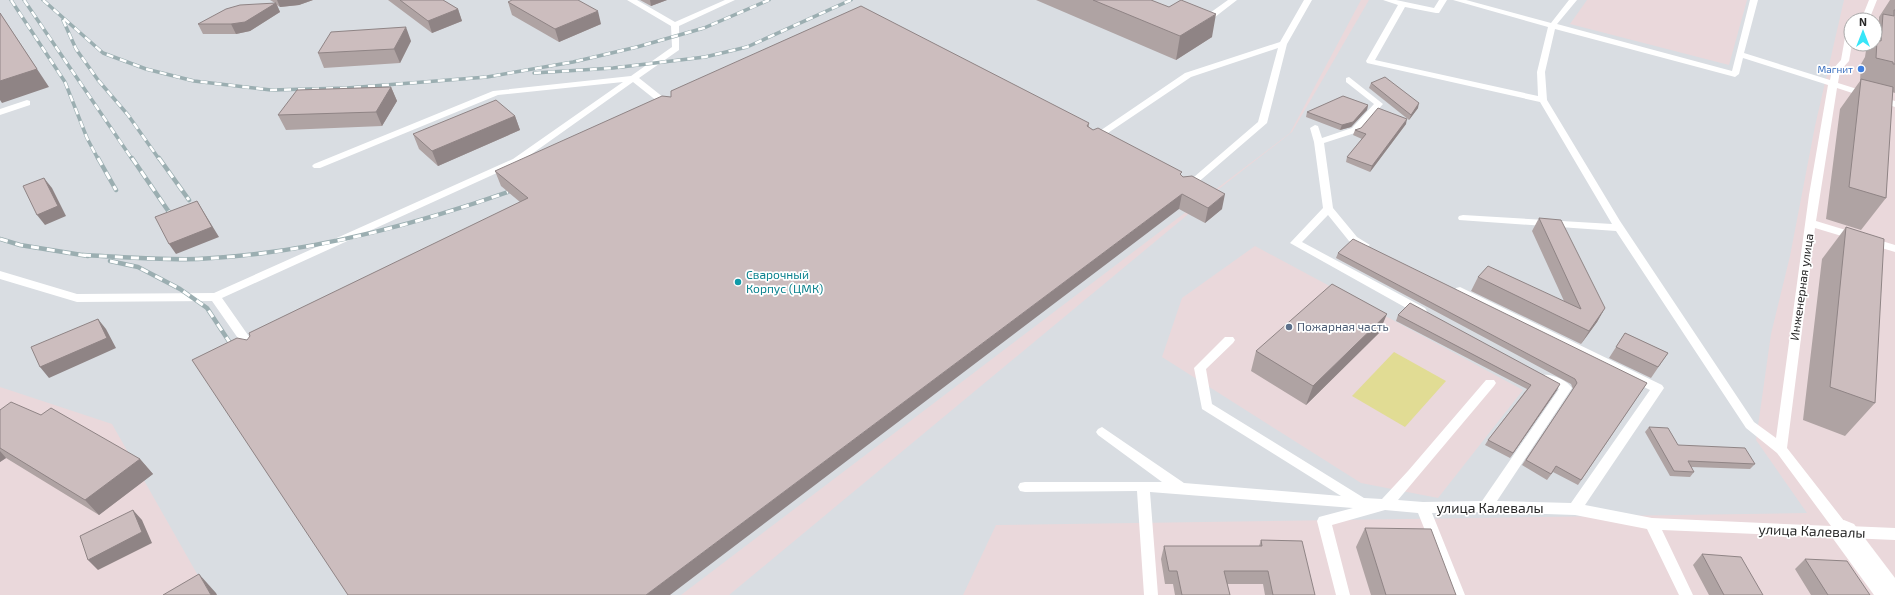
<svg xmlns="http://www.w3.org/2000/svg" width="1895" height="595" viewBox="0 0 1895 595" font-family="'Exo 2',sans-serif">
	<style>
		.industrial { fill: #d9dde2; fill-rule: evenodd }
		.green { fill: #e1dc94 }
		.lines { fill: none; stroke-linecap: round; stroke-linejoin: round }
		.lane { fill: #fff; fill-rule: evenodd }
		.street { fill: #fff; fill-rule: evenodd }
		.rail-far1-casing { stroke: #9baeb1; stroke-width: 3.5 }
		.rail-casing { stroke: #9baeb1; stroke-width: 4.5 }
		.rail-far1 { stroke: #fff; stroke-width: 2.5; stroke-dasharray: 7; stroke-linecap: butt }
		.rail { stroke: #fff; stroke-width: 3; stroke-dasharray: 8; stroke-linecap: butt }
		.wall { fill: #afa3a3 }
		.shaded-wall { fill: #8f8485 }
		.building { fill: #ccbdbe; stroke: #8f8485 }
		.shop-dot { fill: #3f7fe0; stroke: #fff; stroke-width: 1.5 }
		.culture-dot { fill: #0f9aa8; stroke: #fff; stroke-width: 1.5 }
		.service-dot { fill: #5c6f8a; stroke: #fff; stroke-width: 1.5 }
		.labels { text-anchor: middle; stroke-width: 3.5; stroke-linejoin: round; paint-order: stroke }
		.far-shop-label { font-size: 10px; fill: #366cbe; stroke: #fff; text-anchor: end }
		.culture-label { font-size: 12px; fill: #0d838f; stroke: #fff; text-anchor: start }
		.street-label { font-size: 12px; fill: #272727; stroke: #fff }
		.service-label { font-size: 12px; fill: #4e5e75; stroke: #fff; text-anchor: start }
		.near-street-label { font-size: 14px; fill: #272727; stroke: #fff }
	</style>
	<rect width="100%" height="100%" fill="#ead8db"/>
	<path class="industrial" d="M0 0H1361L1290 133 681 595H209L112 424 0 387Z
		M1369 0H1587L1570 24 1729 65 1747 0H1844L1815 126 1790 256 1771 334 1756 440 1807 513 996 525 963 595H729L1215 192 1292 132ZM1255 246 1523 390 1438 498 1361 483 1162 357 1182 298Z"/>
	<path class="green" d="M1394 352 1446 381 1405 427 1352 396Z"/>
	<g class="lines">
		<path class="lane" d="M627 0H637L675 22 725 0H735L679 26V50L639 78 673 105V109H667L633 82 519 163 222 298 257 348 259 351 257 354H249L212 301 77 302 0 279V271L77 294 214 293 513 159 623 82 498 95 320 168H314L312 166 314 164 493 91 631 76 672 47 671 26Z
			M1228 0H1237L1206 24H1200V20Z
			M1304 0H1312L1287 44 1267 123 1188 191H1182L1180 189 1258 122 1278 48 1191 77 1096 141 1093 142 1088 139 1185 73 1280 42Z
			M1383 0H1396L1434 8 1439 0H1447L1439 13H1436L1405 7 1375 60 1538 96 1537 72 1548 27 1453 0H1466L1551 23 1569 0H1577L1557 24 1732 71 1750 0H1758L1744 53 1830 80 1832 70 1841 60 1847 26 1851 24 1852 44 1849 61 1840 71 1838 83 1895 101V107L1837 88 1816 221 1895 245V252L1815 228 1787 448 1848 526 1895 528V540L1662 530 1693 595H1679L1647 529 1575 515 1486 512 1432 513 1465 595H1451L1418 513 1385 510 1332 525 1350 595H1336L1317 521 1319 517 1353 508 1150 492 1158 595H1144L1137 491 1025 492 1020 491 1018 487 1020 483 1025 482H1162L1098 435 1096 432 1098 429 1102 427 1184 483 1341 496 1202 409 1194 368 1225 337H1233L1235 340 1233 343 1206 369 1212 404 1364 498 1382 499 1408 471 1486 380H1494L1496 383 1494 386 1398 500 1423 502 1482 501 1559 389 1543 381 1541 378 1543 375C1551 373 1568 381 1572 388L1497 501 1571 503 1650 390 1456 294 1455 291 1456 288 1460 287 1662 385 1664 388 1662 391 1585 505 1652 518 1831 526 1777 453 1746 428 1616 231 1459 220 1458 218 1459 216 1463 215 1612 224 1540 102 1367 63 1366 61 1398 5ZM1555 29 1735 77 1739 74 1743 58 1828 85 1809 195 1776 438 1754 422 1620 221 1547 100 1545 72Z
			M1869 0H1877L1869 20H1861Z
			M1349 77 1383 104 1358 132 1324 143 1333 208 1357 237 1370 245 1365 248 1349 241 1328 215 1302 242 1425 308 1427 311 1425 314H1417L1290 243 1323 208 1314 142 1310 128 1315 125 1318 126 1322 138 1352 128 1374 104 1346 82V78Z
			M27 100 30 101V105L0 115V109Z"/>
		<path class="street" d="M1844 520 1854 524 1895 578V595H1874L1834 540 1830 532 1834 524Z"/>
		<g class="rail-far1-casing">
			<path id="rail-far1" d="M11 0 65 82 87 138 98 159
				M24 0 132 159
				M43 0 103 53 146 69 194 81 271 90 347 88 487 77 573 62 637 47 704 28 769 0
				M63 20 76 49 98 80 128 115 159 159
				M534 73 613 68 705 57 747 47 851 0"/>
		</g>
		<g class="rail-casing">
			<path id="rail" d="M98 158 116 190
				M132 158 171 215
				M159 158 189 200
				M0 239 20 245 88 256
				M83 255C121 257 160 260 198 259 304 254 408 227 508 192
				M110 261 138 267 180 289 207 308 236 352"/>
		</g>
		<use href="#rail-far1" class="rail-far1"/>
		<use href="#rail" class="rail"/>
	</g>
	<path class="wall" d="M270 0H313L299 5 280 7 277 5 280 12 250 31 236 34H203L198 24 275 3Z
		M388 0H443L458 9 462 21 432 33Z
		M640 0H667L651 6Z
		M1036 0H1151L1212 37 1176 60Z
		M1890 0H1895V93L1892 92 1886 198 1861 230 1826 219 1840 109 1860 81 1861 64 1865 57 1867 44H1875V26L1879 20V17Z
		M508 2 601 24 559 42 512 15Z
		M411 41 400 63 324 68 318 53Z
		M1371 83 1418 108 1409 120 1369 88Z
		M391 87 397 101 382 126 286 130 278 115Z
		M1368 105 1367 110 1351 127 1340 130 1306 117 1307 112Z
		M515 116 520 130 438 166 419 149 413 134Z
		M1089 123V127L1093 130 1182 176 1222 209 1205 223 1179 209 247 340 520 202 501 186 495 171Z
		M1406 124 1370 172 1346 162 1347 157 1362 139 1353 135 1355 130Z
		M1539 218 1605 308 1597 322 1581 344 1471 291 1478 277 1564 301 1532 231Z
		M1846 227 1875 403 1845 436 1803 420 1822 259Z
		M1338 253 1647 383 1578 485 1553 472 1547 480 1522 465 1573 389 1571 384 1336 258Z
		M1398 315 1557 390 1510 458 1485 445 1488 440 1527 389 1396 321Z
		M1379 333 1306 405 1251 371 1256 351Z
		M1625 333 1668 353 1651 378 1609 358Z
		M0 410 140 459 153 474 99 515 6 458 0 462Z
		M1649 427 1678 445 1755 464 1750 469 1691 467 1694 472 1690 477 1670 476 1645 432Z
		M1365 528 1456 595H1371L1356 547Z
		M1261 540 1315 595H1265L1263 584H1227L1230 595H1175L1173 584H1165L1161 559 1164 546H1259Z
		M1702 554 1763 595H1709L1693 565Z
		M1805 559 1870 595H1811L1795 569Z"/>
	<path class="shaded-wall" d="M277 0H313L299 5 280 7Z
		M650 0H667L651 6Z
		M276 3 280 12 250 31 236 34 231 24Z
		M458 9 462 21 432 33 428 21Z
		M598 11 601 24 559 42 555 29Z
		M0 13 49 87 2 103 0 100Z
		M1216 14 1212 37 1176 60 1180 36Z
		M406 27 411 41 400 63 394 49Z
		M391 87 397 101 382 126 376 112Z
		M1419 103 1418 108 1409 120 1411 115Z
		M1368 105 1367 110 1351 127 1340 130 1342 125Z
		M515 116 520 130 438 166 432 151Z
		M1407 119 1406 124 1370 172 1372 166Z
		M44 178 52 188 66 216 45 225 37 215Z
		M1182 194 1179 209 670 595H646Z
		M1225 194 1222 209 1205 223 1208 208Z
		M197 201 219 237 176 254 169 244Z
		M1605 308 1597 322 1581 344 1589 331Z
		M1387 314 1379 333 1306 405 1313 386Z
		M98 319 106 329 116 348 49 378 40 367Z
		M1560 384 1557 390 1510 458 1513 453Z
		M0 451 6 458 0 462Z
		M140 459 153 474 99 515 85 500Z
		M133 510 142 520 152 543 98 570 88 560Z
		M199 574 216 593 217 595H211Z"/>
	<path class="building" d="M400 0H443L458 9 428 21Z
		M512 0H578L598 11 555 29 508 2Z
		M1093 0H1151L1169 7 1181 0 1216 14 1180 36Z
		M276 3 245 22 231 24H198L226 9 240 5Z
		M861 6 1089 123 1087 126 1093 130 1098 128 1182 172 1180 174 1183 177 1192 176 1225 194 1208 208 1182 194 646 595H348L192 360 237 338 247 340 250 336 249 333 528 198 495 171 662 96 671 97V91Z
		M1894 10H1895V64H1893V62L1876 58 1877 40 1881 41 1883 14 1894 16Z
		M0 13 37 69 0 81Z
		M406 27 394 49 318 53 331 32Z
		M1385 77 1419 103 1411 115 1371 83Z
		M1861 79 1893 87 1886 198 1849 187Z
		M391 87 376 112 278 115 297 90Z
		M1343 96 1368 105 1353 122 1342 125 1307 112Z
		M496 100 515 116 432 151 413 134Z
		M1378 108 1407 119 1372 166 1347 157 1366 134 1355 130 1361 128Z
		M44 178 58 206 37 215 23 186Z
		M197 201 212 227 169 244 155 217Z
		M1539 218 1561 220 1605 308 1589 331 1478 277 1488 266 1581 309Z
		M1846 227 1884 239 1875 403 1830 387Z
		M1353 239 1647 383 1581 480 1556 466 1551 474 1526 460 1577 383 1575 379 1338 253Z
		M1332 284 1387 314 1313 386 1256 351Z
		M1410 303 1560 384 1513 453 1488 440 1531 385 1398 315Z
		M98 319 107 338 40 367 31 347Z
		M1625 333 1668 353 1658 367 1616 347Z
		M11 402 41 415 51 408 140 459 85 500 0 448V410Z
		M1649 427 1668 428 1678 445 1745 448 1755 464 1688 461 1694 472 1674 471Z
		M133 510 142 532 88 560 80 536Z
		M1365 528 1431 529 1456 595H1386Z
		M1261 540 1302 541 1315 595H1273L1268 571H1224L1230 595H1182L1177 571H1169L1164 546H1262Z
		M1702 554 1741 557 1763 595H1724Z
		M1805 559 1847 561 1870 595H1828Z
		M199 574 211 595H163Z"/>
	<circle class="shop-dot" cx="1861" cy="69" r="4"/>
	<circle class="culture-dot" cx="738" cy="282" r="4"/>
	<circle class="service-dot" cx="1289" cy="327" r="4"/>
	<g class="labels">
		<g class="far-shop-label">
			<text x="1853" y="73">Магнит</text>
		</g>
		<g class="culture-label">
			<text x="746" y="279">Сварочный<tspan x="746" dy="14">Корпус (ЦМК)</tspan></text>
		</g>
		<g class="street-label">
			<text transform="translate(1802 287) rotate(-82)" y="4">Инженерная улица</text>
		</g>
		<g class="service-label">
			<text x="1297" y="331">Пожарная часть</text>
		</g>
		<g class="near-street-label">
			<text x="1490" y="513">улица Калевалы</text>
			<text transform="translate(1812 531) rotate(2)" y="5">улица Калевалы</text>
		</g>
	</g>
	<g transform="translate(1863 32)"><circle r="19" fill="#ffffff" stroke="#a9a9a9"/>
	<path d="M0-3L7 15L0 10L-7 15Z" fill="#37e6f8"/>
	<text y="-6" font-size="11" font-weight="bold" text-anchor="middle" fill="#272727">N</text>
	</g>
</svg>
